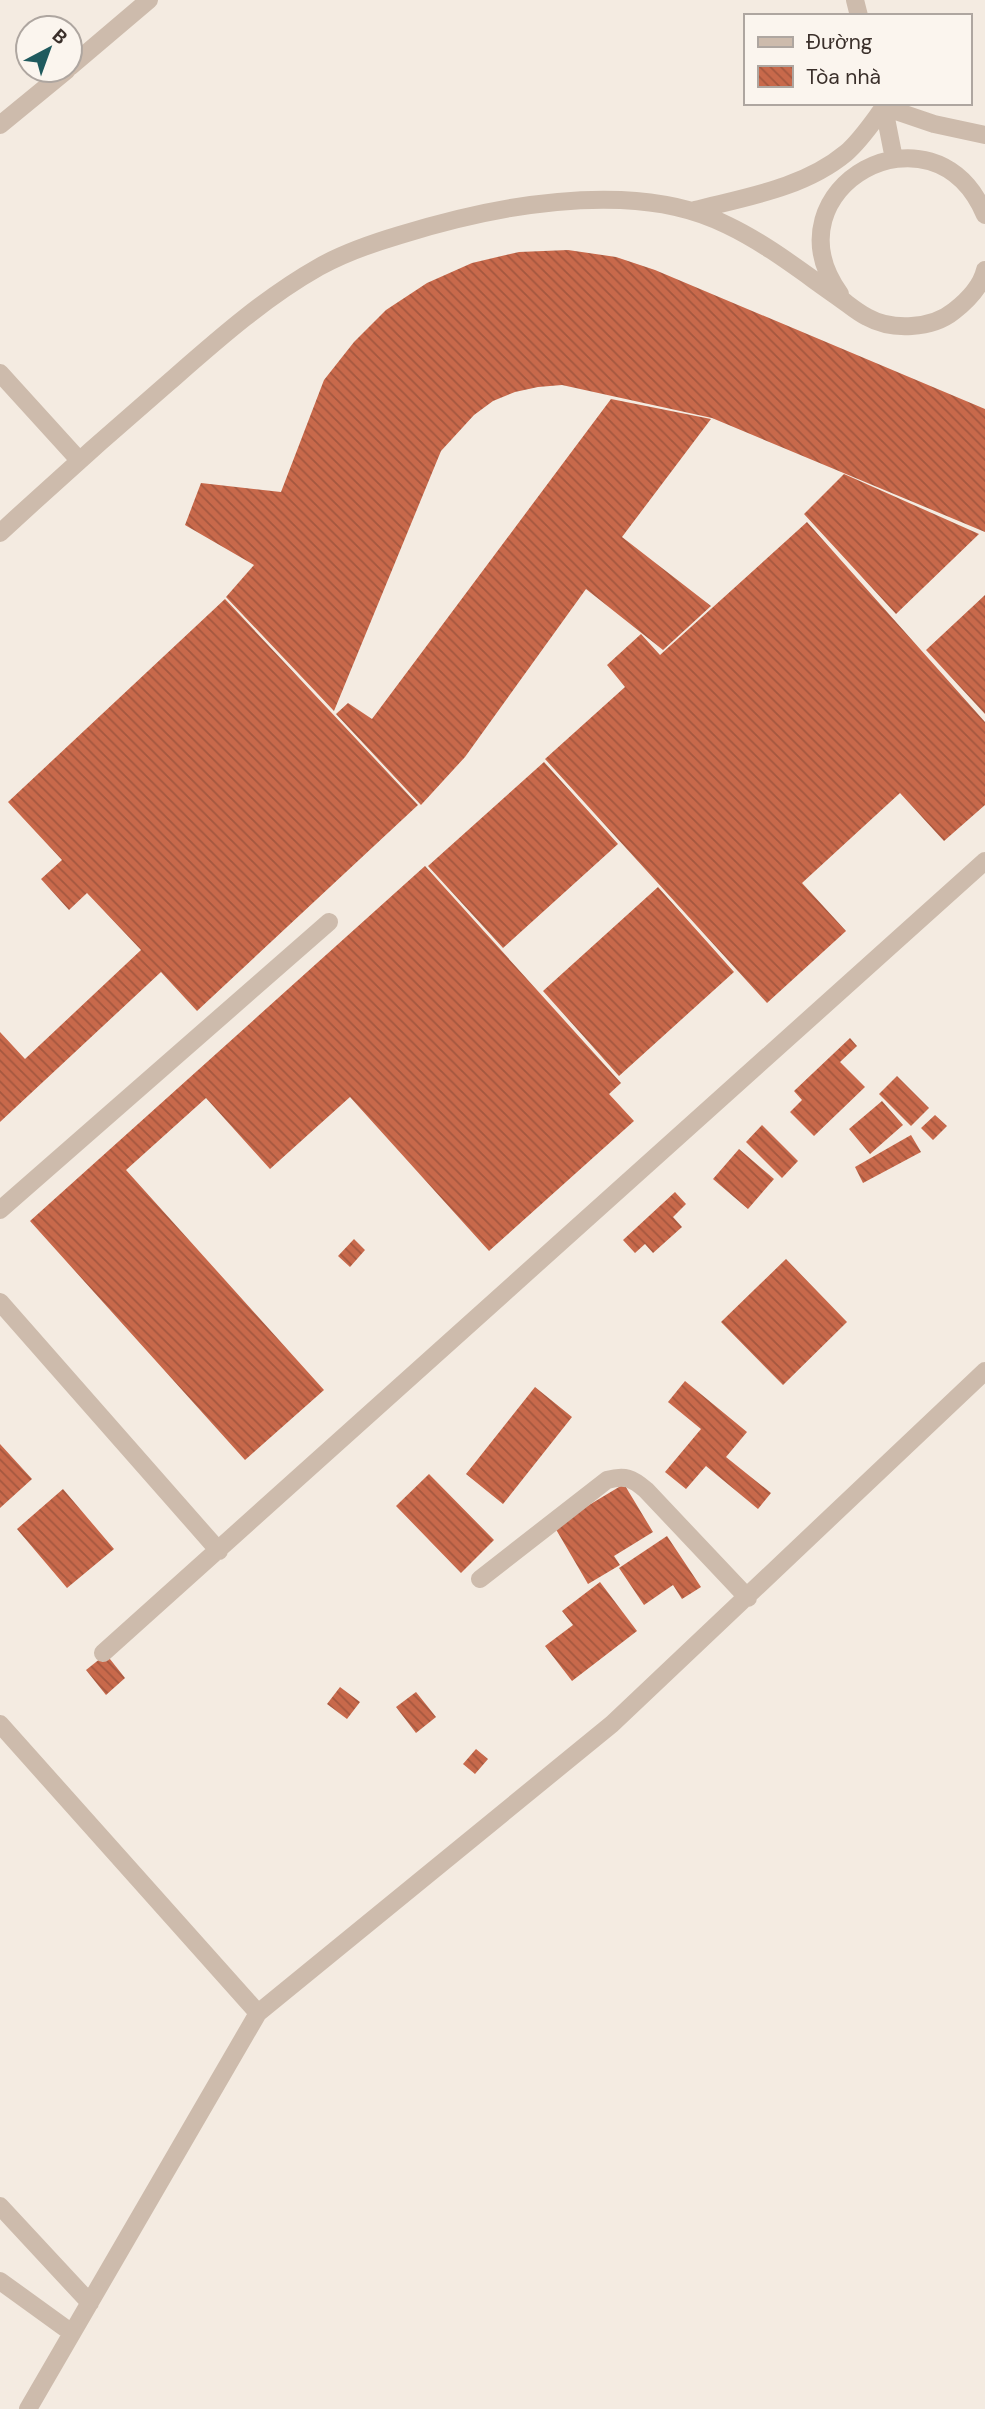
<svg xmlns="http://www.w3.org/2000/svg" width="985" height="2409" viewBox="0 0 985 2409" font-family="'DM Sans',sans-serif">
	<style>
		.building { fill: url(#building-back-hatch) }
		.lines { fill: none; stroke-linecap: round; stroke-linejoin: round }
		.minor { stroke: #cdbbac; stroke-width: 18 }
	</style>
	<defs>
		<pattern id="building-back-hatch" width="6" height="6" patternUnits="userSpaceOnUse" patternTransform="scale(1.75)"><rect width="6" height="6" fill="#c8694b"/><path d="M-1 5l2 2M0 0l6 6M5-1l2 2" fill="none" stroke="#a4573f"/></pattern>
	</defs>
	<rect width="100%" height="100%" fill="#f4ebe1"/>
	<path class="building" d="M568 250 616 257 655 270 985 409V532L712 418 562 385 538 387 515 392 493 401 474 415 441 451 334 711 226 597 254 565 185 525 201 483 281 492 324 380 354 342 386 310 427 283 472 263 519 252Z
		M611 399 711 419 622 537 711 606 663 650 586 589 465 757 421 805 336 714 348 703 372 719Z
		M844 474 979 534 896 614 804 514Z
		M807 522 985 722V805L944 841 900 793 802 883 846 931 767 1003 545 759 625 687 607 665 641 634 660 655Z
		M985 595V714L926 650Z
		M225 599 418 805 197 1011 161 972 0 1122V1032L25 1059 141 950 87 893 69 910 41 879 62 860 8 802Z
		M544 762 618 844 503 948 428 866Z
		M425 866 621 1083 609 1094 634 1121 489 1251 350 1097 270 1169 206 1098 126 1170 324 1390 245 1460 30 1221Z
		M658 887 734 972 619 1076 543 991Z
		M850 1038 857 1046 840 1062 865 1087 814 1136 790 1112 802 1100 794 1091Z
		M897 1076 929 1108 911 1126 879 1094Z
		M882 1101 903 1125 870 1154 849 1129Z
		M935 1115 947 1126 933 1140 921 1128Z
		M762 1125 798 1161 782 1178 746 1142Z
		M911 1135 921 1152 863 1183 855 1167Z
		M739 1149 774 1179 748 1209 713 1179Z
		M675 1192 686 1204 673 1217 682 1227 653 1253 645 1244 635 1253 623 1240Z
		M354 1239 365 1250 350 1267 338 1256Z
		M786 1259 847 1322 783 1385 721 1322Z
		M685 1381 747 1432 726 1457 771 1493 758 1509 706 1466 686 1489 665 1472 701 1429 668 1402Z
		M535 1387 572 1417 503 1504 466 1474Z
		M0 1444 32 1479 0 1508Z
		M429 1474 494 1540 461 1573 396 1506Z
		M624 1484 653 1532 614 1556 620 1565 588 1584 554 1526Z
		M63 1489 114 1549 67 1588 17 1529Z
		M667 1536 701 1587 682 1599 673 1585 644 1605 619 1568Z
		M600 1582 637 1631 572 1681 545 1646 573 1625 562 1611Z
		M106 1654 125 1678 106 1695 86 1670Z
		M340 1687 360 1702 347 1719 327 1704Z
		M416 1692 436 1717 416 1733 396 1707Z
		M476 1749 488 1759 475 1774 463 1764Z"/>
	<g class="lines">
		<path class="minor" d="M855 0 859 16
			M70 67 149 0
			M883 103 894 159
			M0 125 67 70
			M695 210C746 197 804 188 846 153 861 140 872 123 884 107L934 124 985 135
			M840 294C764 188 934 94 985 215
			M0 373 79 460
			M0 533C55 482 111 432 168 383 216 341 264 298 319 267 344 253 373 243 400 235 471 213 547 197 621 200 659 202 693 208 727 225 767 244 802 272 838 297 848 304 857 312 867 317 892 331 932 329 954 311 968 300 981 287 985 270
			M0 1210 329 922
			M0 1302 219 1551
			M480 1579 607 1480C625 1475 632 1478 646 1490L748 1598
			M103 1653 985 861
			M0 1724 258 2013
			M0 2206 90 2303
			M0 2281 72 2333
			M28 2409 258 2013 612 1724 985 1371"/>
	</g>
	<rect x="744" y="14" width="228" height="91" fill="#fbf5ee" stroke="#aea6a0" stroke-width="2"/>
	<rect x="758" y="37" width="35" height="10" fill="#cdbbac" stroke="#aea6a0" stroke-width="2"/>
	<text x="806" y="49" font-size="21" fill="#3b302b">Đường</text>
	<rect x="758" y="66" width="35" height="21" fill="url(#building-back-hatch)" stroke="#aea6a0" stroke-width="2"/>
	<text x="806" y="84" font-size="21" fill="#3b302b">Tòa nhà</text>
	<g transform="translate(49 49) rotate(41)"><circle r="33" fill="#fbf5ee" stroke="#aea6a0" stroke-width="2"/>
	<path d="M0-5L12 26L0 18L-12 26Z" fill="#1f5a5e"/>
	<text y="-10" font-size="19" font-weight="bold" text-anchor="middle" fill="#3b302b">B</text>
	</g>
</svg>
